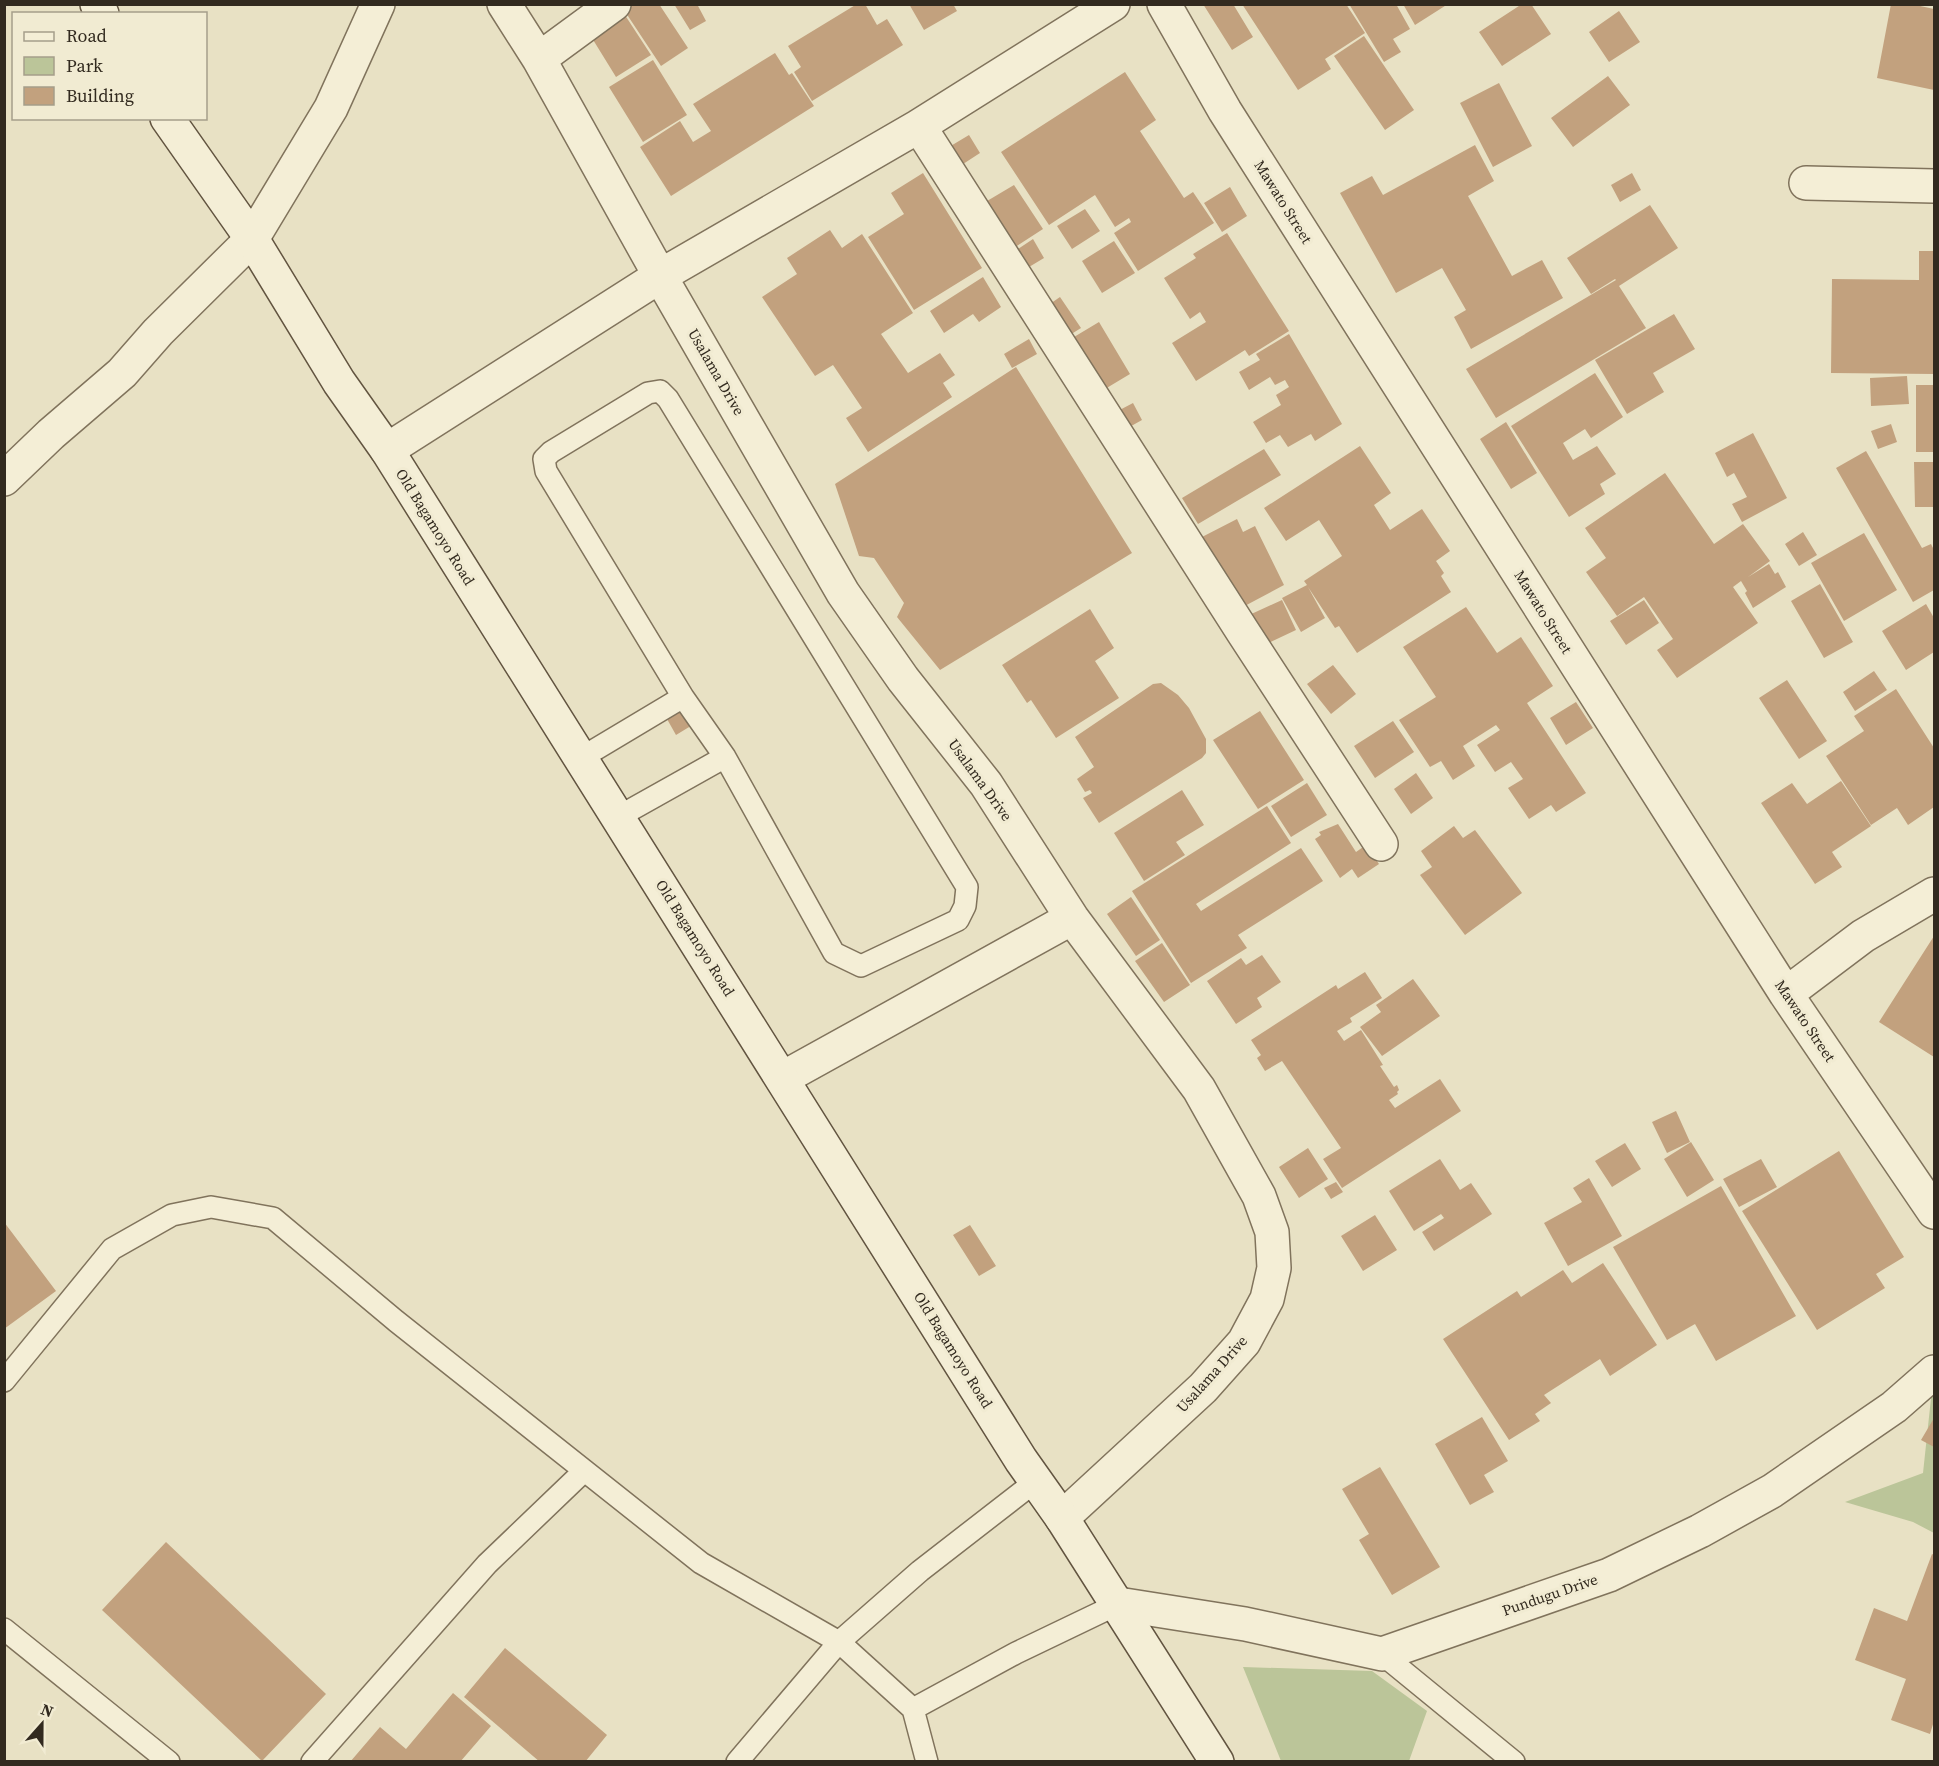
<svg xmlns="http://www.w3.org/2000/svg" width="1939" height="1766" viewBox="0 0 1939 1766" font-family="'Source Serif 4',serif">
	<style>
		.green { fill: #bbc599 }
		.building { fill: #c2a17e }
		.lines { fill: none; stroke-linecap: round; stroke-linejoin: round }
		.lane-casing { stroke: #80735c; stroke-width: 24 }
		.street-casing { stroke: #80735c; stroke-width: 36 }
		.secondary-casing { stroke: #625440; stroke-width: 36 }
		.lane { stroke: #f4eed6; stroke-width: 21 }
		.street { stroke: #f4eed6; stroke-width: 33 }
		.secondary { stroke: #f4eed6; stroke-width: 33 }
		.labels { text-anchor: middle; stroke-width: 6; stroke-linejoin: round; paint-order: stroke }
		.street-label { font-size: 15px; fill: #322a1f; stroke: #f1ebd2 }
	</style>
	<rect width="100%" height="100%" fill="#e8e1c4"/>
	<path class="green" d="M1934 1387V1533L1913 1522 1845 1502 1923 1473 1932 1389Z
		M1243 1667 1372 1671 1427 1711 1409 1761H1281Z"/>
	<path class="building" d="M620 4H659L688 48 661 66Z
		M674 4H697L706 21 690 30Z
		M857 4H865L877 25 887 19 903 45 812 101 794 72 801 67 788 46Z
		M909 4H953L957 11 924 30Z
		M1203 4H1233L1253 37 1232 50Z
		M1242 4H1346L1365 33 1325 59 1331 69 1298 90Z
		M1349 4H1396L1410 29 1393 39 1401 52 1384 62Z
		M1403 4H1448L1415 25Z
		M1522 4H1531L1551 34 1502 66 1479 32Z
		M1891 4H1911L1934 9V90L1877 78Z
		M621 9 651 55 616 77 587 30Z
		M1619 11 1640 42 1609 62 1589 32Z
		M1364 36 1414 110 1385 130 1334 56Z
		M775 53 789 75 792 73 814 106 671 196 640 147 680 121 693 142 711 131 693 104Z
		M653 60 687 115 643 142 609 87Z
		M1125 72 1156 120 1140 131 1184 198 1193 192 1214 223 1138 271 1114 233 1131 222 1129 218 1115 227 1095 195 1049 225 1001 152Z
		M1608 76 1630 105 1573 147 1551 118Z
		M1499 83 1532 146 1493 167 1460 103Z
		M969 135 980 153 960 166 949 147Z
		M1475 145 1494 181 1468 196 1512 276 1542 260 1563 298 1471 349 1454 317 1466 310 1442 268 1396 293 1340 193 1372 176 1383 195Z
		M923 173 982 268 914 310 868 237 904 214 891 193Z
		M1632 173 1641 190 1620 202 1611 185Z
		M1014 185 1043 229 1012 249 982 204Z
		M1230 187 1247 216 1222 232 1204 203Z
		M1650 205 1678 248 1619 286 1646 328 1496 418 1466 369 1616 280 1615 279 1591 294 1567 258Z
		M1085 209 1100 231 1072 249 1057 226Z
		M830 230 842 248 862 234 913 313 881 334 908 373 940 353 955 375 943 383 952 397 868 452 846 418 862 408 833 365 815 376 762 297 797 274 787 258Z
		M1227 233 1289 331 1249 356 1245 350 1196 381 1172 343 1206 322 1200 312 1190 319 1164 278 1196 258 1193 254Z
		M1033 239 1044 258 1029 267 1018 249Z
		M1114 241 1135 273 1102 293 1082 261Z
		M1919 251H1934V374L1831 373 1832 279 1919 280Z
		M983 277 1001 307 979 322 973 314 944 333 930 311Z
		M1060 297 1081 328 1065 338 1044 308Z
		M1674 314 1695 349 1653 373 1664 392 1627 414 1595 360Z
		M1099 322 1130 374 1095 395 1064 343Z
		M1289 334 1342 424 1315 441 1311 434 1288 447 1280 435 1266 443 1253 422 1281 405 1276 395 1289 387 1285 380 1275 385 1270 377 1249 390 1239 372 1260 360 1256 354Z
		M1029 339 1037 354 1012 368 1004 354Z
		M1016 367 1132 553 940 670 897 617 904 603 874 558 859 556 835 484Z
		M1595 373 1623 417 1591 438 1585 429 1563 443 1573 460 1597 446 1616 474 1600 484 1605 494 1569 517 1511 426Z
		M1907 376 1909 404 1871 406 1870 378Z
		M1916 385H1934V452H1916Z
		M1133 403 1142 420 1124 430 1114 413Z
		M1506 422 1537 473 1511 489 1480 439Z
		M1891 424 1897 442 1878 449 1871 431Z
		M1753 433 1787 498 1742 522 1732 504 1747 497 1734 473 1727 477 1715 453Z
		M1360 446 1391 493 1374 505 1390 530 1422 509 1450 551 1436 561 1444 573 1441 576 1451 592 1357 653 1339 626 1335 628 1308 587 1325 618 1301 632 1282 598 1307 585 1304 581 1342 556 1319 520 1286 541 1264 508Z
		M1264 449 1281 475 1198 524 1182 498Z
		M1866 451 1922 548 1931 544 1934 550V590L1913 602 1836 468Z
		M1914 462H1934V507H1915Z
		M1665 473 1714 544 1743 524 1770 561 1748 577 1769 564 1775 574 1778 572 1786 587 1753 608 1745 593 1747 591 1741 581 1733 587 1758 623 1677 678 1657 650 1673 639 1644 597 1617 616 1586 572 1606 558 1585 528Z
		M1237 519 1243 532 1255 526 1284 585 1239 609 1202 537Z
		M1803 532 1817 555 1799 566 1785 544Z
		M1864 533 1897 590 1844 621 1811 563Z
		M1820 584 1853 642 1824 658 1791 601Z
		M1282 600 1296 630 1262 646 1247 616Z
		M1644 600 1659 623 1626 645 1610 621Z
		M1926 604 1934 618V652L1906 670 1882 631Z
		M1466 607 1497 653 1521 637 1553 686 1527 703 1586 793 1556 812 1551 805 1529 819 1508 788 1523 779 1511 762 1495 772 1477 745 1500 730 1496 725 1463 746 1475 766 1453 780 1441 761 1430 767 1399 720 1436 697 1403 647Z
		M1090 609 1114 648 1095 661 1119 698 1056 738 1031 700 1027 703 1002 665Z
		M1333 665 1356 694 1331 714 1307 684Z
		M1874 671 1887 690 1855 711 1843 692Z
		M1787 680 1827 741 1799 759 1759 698Z
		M1161 683 1178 695 1189 708 1206 739V753L1202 758 1099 823 1083 798 1092 793 1090 790 1085 792 1077 779 1094 767 1075 737 1153 684Z
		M1896 689 1934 748V807L1908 825 1897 808 1871 825 1826 756 1864 731 1854 716Z
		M1576 702 1593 728 1566 745 1550 718Z
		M690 706 699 721 676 735 667 719Z
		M1260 711 1304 780 1258 809 1213 740Z
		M1393 721 1414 752 1375 778 1354 746Z
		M1416 773 1433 798 1411 814 1394 789Z
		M1841 781 1871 826 1832 852 1842 867 1815 884 1761 803 1792 783 1807 804Z
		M1307 783 1327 815 1291 837 1271 806Z
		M1182 790 1204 825 1176 842 1185 855 1144 881 1114 833Z
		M1267 806 1291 843 1196 904 1201 911 1301 848 1323 881 1238 935 1247 948 1191 983 1132 891Z
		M1338 824 1356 852 1366 845 1379 864 1358 878 1352 869 1340 878 1315 839 1321 835 1319 832Z
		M1454 826 1463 838 1475 830 1522 893 1465 935 1420 875 1432 867 1421 851Z
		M1131 897 1160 940 1136 956 1107 914Z
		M1934 936V1057L1879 1022Z
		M1162 943 1190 985 1164 1002 1135 961Z
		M1262 955 1281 982 1257 998 1262 1007 1236 1024 1207 981 1241 958 1246 965Z
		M1365 972 1382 998 1350 1018 1352 1022 1337 1031 1344 1041 1361 1030 1383 1065 1380 1066 1394 1087 1397 1085 1399 1090 1397 1092 1398 1094 1389 1100 1395 1108 1440 1079 1461 1111 1342 1188 1323 1159 1341 1148 1282 1061 1265 1071 1257 1058 1261 1055 1251 1040 1336 985 1338 989Z
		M1413 979 1440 1016 1382 1056 1360 1027 1381 1012 1376 1005Z
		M1676 1111 1690 1142 1667 1153 1652 1122Z
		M1691 1142 1714 1180 1687 1197 1664 1159Z
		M1625 1143 1641 1169 1612 1187 1595 1161Z
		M1308 1148 1328 1179 1299 1198 1279 1167Z
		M1839 1151 1904 1257 1876 1274 1885 1288 1817 1330 1742 1211Z
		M1440 1159 1460 1190 1471 1183 1492 1214 1434 1251 1422 1232 1444 1218 1441 1214 1414 1231 1389 1191Z
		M1761 1159 1777 1187 1739 1207 1723 1179Z
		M1589 1178 1622 1236 1568 1266 1544 1223 1582 1202 1573 1188Z
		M1336 1182 1343 1192 1331 1199 1324 1188Z
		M1721 1186 1796 1316 1716 1361 1695 1324 1667 1340 1613 1247Z
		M1375 1215 1397 1250 1363 1271 1341 1236Z
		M4 1222 56 1291 4 1329Z
		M970 1225 996 1266 979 1276 953 1235Z
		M1603 1263 1657 1345 1610 1376 1600 1359 1544 1395 1551 1403 1535 1414 1540 1421 1509 1440 1443 1339 1517 1291 1521 1297 1563 1270 1572 1283Z
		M1482 1417 1508 1461 1484 1475 1494 1492 1470 1505 1435 1444Z
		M1934 1418V1447L1921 1440Z
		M1380 1467 1440 1567 1392 1595 1359 1540 1369 1534 1342 1489Z
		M166 1542 326 1694 262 1761 102 1610Z
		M1932 1554 1934 1555V1721L1930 1734 1891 1720 1906 1679 1855 1660 1874 1608 1907 1621Z
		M505 1648 607 1735 585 1762H540L464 1697Z
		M453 1693 491 1726 460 1762H350L380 1727 406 1749Z"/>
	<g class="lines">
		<g class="lane-casing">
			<path id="lane" d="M581 758 683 697 546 471 544 459 551 452 648 393 660 391 668 399 967 887 965 906 958 920 861 966 834 953 725 757 683 697
				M618 817 725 757
				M4 1381 112 1249 172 1215 211 1207 273 1218 396 1321 701 1563 839 1642 920 1571 1036 1481
				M4 1629 169 1762
				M1382 1654 1514 1762
				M913 1709 1016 1653 1118 1604
				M312 1762 487 1564 584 1471
				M737 1762 839 1642 913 1709 927 1762"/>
		</g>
		<g class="street-casing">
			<path id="street" d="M504 4 539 59 660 276 843 593 903 679 986 784 1072 918 1199 1089 1259 1196 1272 1232 1274 1268 1267 1299 1244 1342 1203 1388 1062 1518
				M1164 4 1225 111 1786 994 1934 1212
				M539 59 614 4
				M919 126 1243 632 1381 844
				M1806 183 1934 186
				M387 450 660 276 919 126 1113 4
				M4 479 51 434 122 373 158 332 252 239 331 108 378 4
				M1786 994 1863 936 1934 894
				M783 1078 1072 918
				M1118 1604 1245 1624 1382 1654 1609 1575 1700 1531 1772 1491 1894 1407 1934 1372"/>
		</g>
		<g class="secondary-casing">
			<path id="secondary" d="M97 4 102 14
				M167 118 252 239 339 382 387 450 1021 1460 1062 1518 1217 1762"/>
		</g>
		<use href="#lane" class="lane"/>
		<use href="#street" class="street"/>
		<use href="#secondary" class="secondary"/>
	</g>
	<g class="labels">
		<g class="street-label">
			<text transform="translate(1283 202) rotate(58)" y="5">Mawato Street</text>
			<text transform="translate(716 372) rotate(60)" y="5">Usalama Drive</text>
			<text transform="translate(435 527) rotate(58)" y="5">Old Bagamoyo Road</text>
			<text transform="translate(1543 612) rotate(58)" y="5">Mawato Street</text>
			<text transform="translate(980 780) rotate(54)" y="5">Usalama Drive</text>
			<text transform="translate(695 938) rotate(58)" y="5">Old Bagamoyo Road</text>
			<text transform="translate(1805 1021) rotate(56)" y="5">Mawato Street</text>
			<text transform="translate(953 1350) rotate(58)" y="5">Old Bagamoyo Road</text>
			<text transform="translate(1212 1374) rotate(-48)" y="5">Usalama Drive</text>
			<text transform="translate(1550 1595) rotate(-19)" y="5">Pundugu Drive</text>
		</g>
	</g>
	<rect width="1939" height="1766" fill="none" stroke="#322a1f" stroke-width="12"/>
	<rect x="12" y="12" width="195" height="108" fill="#f1ebd2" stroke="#a59e8a" stroke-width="1.5"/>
	<rect x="24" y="32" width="30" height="9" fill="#f4eed6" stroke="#a59e8a" stroke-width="1.5"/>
	<text x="66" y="42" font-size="18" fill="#322a1f">Road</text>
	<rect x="24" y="57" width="30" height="18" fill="#bbc599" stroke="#a59e8a" stroke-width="1.5"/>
	<text x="66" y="72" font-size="18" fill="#322a1f">Park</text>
	<rect x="24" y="87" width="30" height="18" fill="#c2a17e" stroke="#a59e8a" stroke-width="1.5"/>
	<text x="66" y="102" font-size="18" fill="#322a1f">Building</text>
	<g transform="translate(42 1724) rotate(21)" stroke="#f1ebd2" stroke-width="4.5" paint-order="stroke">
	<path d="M0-4.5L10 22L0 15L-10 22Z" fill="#322a1f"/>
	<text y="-9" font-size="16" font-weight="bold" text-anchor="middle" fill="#322a1f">N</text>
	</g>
</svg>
